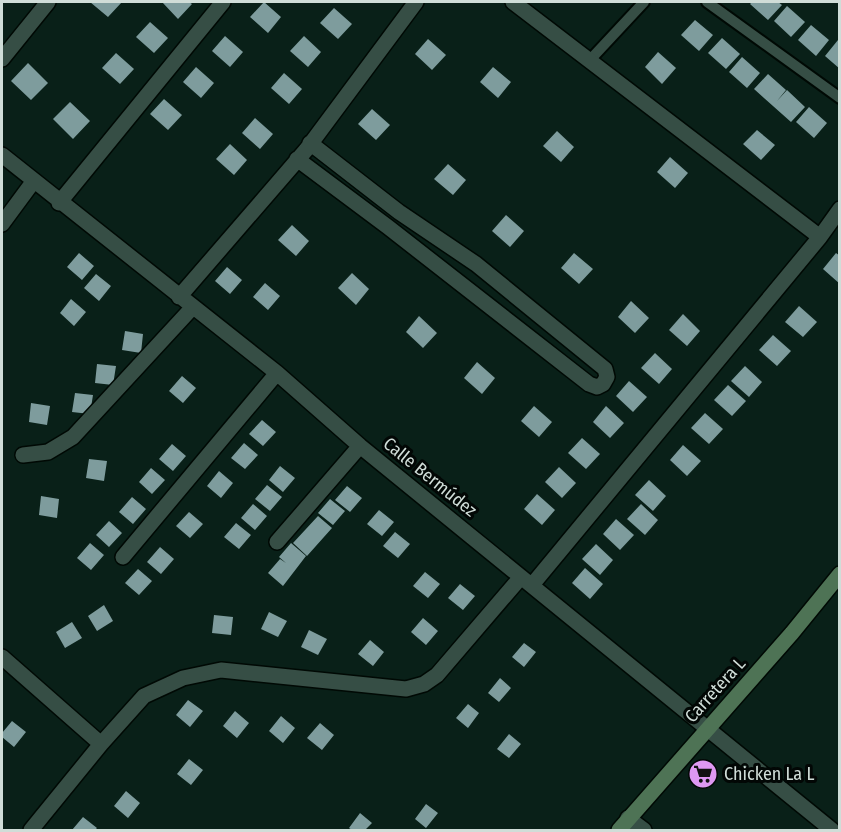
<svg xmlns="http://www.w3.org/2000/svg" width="841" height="832" viewBox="0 0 841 832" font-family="'Fira Sans Condensed',sans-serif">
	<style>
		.building { fill: #7e9c9d }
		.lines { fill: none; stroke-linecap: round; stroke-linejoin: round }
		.lane-casing { stroke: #000904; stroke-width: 14 }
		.street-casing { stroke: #000904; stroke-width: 18 }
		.secondary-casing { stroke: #000904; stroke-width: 18 }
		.lane { stroke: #364e45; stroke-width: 10 }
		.street { stroke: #364e45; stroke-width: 15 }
		.secondary { stroke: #4e7355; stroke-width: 15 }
		.labels { text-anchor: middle; stroke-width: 6; stroke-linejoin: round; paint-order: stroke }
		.street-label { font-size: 18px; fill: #d0ddd8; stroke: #020705 }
		.poi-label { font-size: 18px; fill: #d0ddd8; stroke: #020705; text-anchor: start }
	</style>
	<rect width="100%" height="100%" fill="#092018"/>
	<path class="building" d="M90 2H122L108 17Z
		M162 2H189L192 4 178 19Z
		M264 2 281 17 268 33 250 17Z
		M752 2H778L782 5 768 20 750 4Z
		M787 6 805 22 791 37 774 21Z
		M334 8 352 24 338 39 320 23Z
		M695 20 713 35 699 51 681 35Z
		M150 22 168 38 154 53 136 37Z
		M811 25 829 40 816 56 798 40Z
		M225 36 243 52 230 67 212 51Z
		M304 36 321 52 308 67 290 51Z
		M722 38 740 54 726 69 708 53Z
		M428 39 446 55 432 70 415 54Z
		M838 40 840 42V69L825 56Z
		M658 52 676 68 662 84 645 67Z
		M116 53 134 69 120 84 102 68Z
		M742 57 760 73 747 88 729 72Z
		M28 63 48 83 31 100 11 81Z
		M196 67 214 83 201 98 183 82Z
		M493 67 511 82 498 98 480 82Z
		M284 73 302 89 289 104 271 88Z
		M768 74 786 90 777 101 787 90 805 107 791 122 754 89Z
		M164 99 182 115 168 130 150 114Z
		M70 102 90 121 73 139 53 119Z
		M809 107 827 123 814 138 796 122Z
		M372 109 390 125 376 140 358 124Z
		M255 118 273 134 260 149 242 133Z
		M757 130 775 145 761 160 743 144Z
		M557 131 574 147 561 162 543 146Z
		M230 144 247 160 234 175 216 159Z
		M670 157 688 173 675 188 657 172Z
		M448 164 466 180 453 195 434 179Z
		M506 215 524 231 510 247 492 231Z
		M292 225 309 241 296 256 278 240Z
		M79 253 94 266 82 280 67 267Z
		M574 253 593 269 579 284 561 268Z
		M836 253 840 256V284L823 269Z
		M227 267 242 280 230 294 215 281Z
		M352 273 369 289 356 305 338 288Z
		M96 274 111 286 99 301 84 288Z
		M265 283 280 296 268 310 253 297Z
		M71 299 86 312 74 326 60 313Z
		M631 301 649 318 635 333 618 317Z
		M799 306 817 322 803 337 785 322Z
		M683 314 700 331 687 346 669 330Z
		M419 316 437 333 423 348 406 332Z
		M125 331 143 334 141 353 122 350Z
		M773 335 791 351 777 366 759 350Z
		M655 353 672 369 659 384 641 368Z
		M477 362 495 378 482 394 464 378Z
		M97 364 116 366 113 385 95 383Z
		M745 366 762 382 749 397 731 381Z
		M182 376 196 388 183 403 169 391Z
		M629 381 647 397 633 412 616 396Z
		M728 385 746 401 732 416 714 400Z
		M75 393 93 395 90 414 72 412Z
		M31 403 50 406 47 425 29 422Z
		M534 406 552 422 539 437 521 421Z
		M606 406 624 423 610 438 593 422Z
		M705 413 723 429 709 444 691 428Z
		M262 420 276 432 263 446 249 434Z
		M582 438 600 454 586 469 568 453Z
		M244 443 258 455 245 469 231 458Z
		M172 444 186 456 173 471 159 459Z
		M683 445 701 461 687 476 670 460Z
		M89 459 107 461 104 481 86 478Z
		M280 466 295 478 283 492 269 480Z
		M559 467 576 483 562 498 545 482Z
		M151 468 165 480 152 494 139 482Z
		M219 471 233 483 221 498 207 486Z
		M649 480 666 496 653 511 635 495Z
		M267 485 282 497 270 511 255 499Z
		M347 486 362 498 350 512 335 500Z
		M537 494 555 510 542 525 524 509Z
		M41 496 59 499 57 518 39 515Z
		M132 497 146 509 133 524 119 512Z
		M330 499 345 511 333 525 318 513Z
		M253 504 267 516 255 530 241 518Z
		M641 504 658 520 645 535 627 519Z
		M379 510 394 522 382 536 367 524Z
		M189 512 203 524 190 538 176 526Z
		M318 516 332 528 307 556 293 543Z
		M616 519 634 535 620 550 603 534Z
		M109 521 122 533 109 547 96 535Z
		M236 523 251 535 239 549 224 537Z
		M395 532 410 544 398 558 383 546Z
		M90 543 104 555 91 570 77 558Z
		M291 543 306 556 283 586 268 573 280 559 286 563 279 557Z
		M596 544 613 560 600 575 582 559Z
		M160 547 174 559 161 574 147 562Z
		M585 568 603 584 590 599 572 583Z
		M138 569 152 581 139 595 125 583Z
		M425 572 440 584 428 598 413 586Z
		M460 584 475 596 463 610 448 598Z
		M104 605 113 621 97 631 88 616Z
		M269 612 287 621 278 637 261 629Z
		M214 615 233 617 231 635 212 633Z
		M423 618 438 631 426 645 411 632Z
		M72 622 82 638 65 648 56 632Z
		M309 630 327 639 318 655 301 647Z
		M370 640 384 652 373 666 358 654Z
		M524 643 536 652 524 667 512 657Z
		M500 678 511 688 499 702 488 693Z
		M188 700 203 711 190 727 176 715Z
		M468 704 479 713 468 728 456 718Z
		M235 711 249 723 237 738 223 726Z
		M281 716 295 728 283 743 269 731Z
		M12 721 26 732 14 747 2 737V733Z
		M320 723 334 735 322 750 307 738Z
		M509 734 521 744 509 758 497 749Z
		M189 759 203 770 191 785 177 774Z
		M126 791 140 803 128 818 114 806Z
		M426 804 438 813 426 828 415 819Z
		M360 813 372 823 365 830H352L349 828Z
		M83 817 97 828 95 830H72Z"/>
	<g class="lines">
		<g class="lane-casing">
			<path id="lane" d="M707 2 840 98
				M589 61 644 2"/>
		</g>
		<g class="street-casing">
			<path id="street" d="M513 2 820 237
				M2 59 48 2
				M2 155 277 373 360 446 832 830
				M297 159 388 227 589 384 597 387 603 384 607 377 605 369 476 264 399 212 310 143
				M59 203 223 2
				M2 224 33 182
				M179 297 306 150 416 2
				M23 455 48 452 73 437 192 308
				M277 542 360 446
				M123 557 277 373
				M532 585 820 237 840 209
				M2 657 101 744
				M628 818 644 830
				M31 830 101 744 144 696 183 678 221 670 406 689 424 684 437 675 521 577"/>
		</g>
		<g class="secondary-casing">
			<path id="secondary" d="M619 830 792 633 840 574"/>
		</g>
		<use href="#lane" class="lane"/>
		<use href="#street" class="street"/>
		<use href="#secondary" class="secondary"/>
	</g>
	<defs>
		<g id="supermarket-disc" transform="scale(1.5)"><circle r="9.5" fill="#de98f2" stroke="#020705"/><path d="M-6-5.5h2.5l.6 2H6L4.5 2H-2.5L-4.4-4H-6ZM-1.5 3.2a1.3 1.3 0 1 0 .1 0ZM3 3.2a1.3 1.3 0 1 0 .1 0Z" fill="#111"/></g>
	</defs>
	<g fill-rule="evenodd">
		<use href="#supermarket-disc" x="703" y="774"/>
	</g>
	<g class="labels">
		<g class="street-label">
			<text transform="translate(430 477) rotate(39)" y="6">Calle Bermúdez</text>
			<text transform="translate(715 690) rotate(-48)" y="6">Carretera L</text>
		</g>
		<g class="poi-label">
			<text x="724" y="780">Chicken La L</text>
		</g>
	</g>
	<rect width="841" height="832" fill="none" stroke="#d0ddd8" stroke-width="6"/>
</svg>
